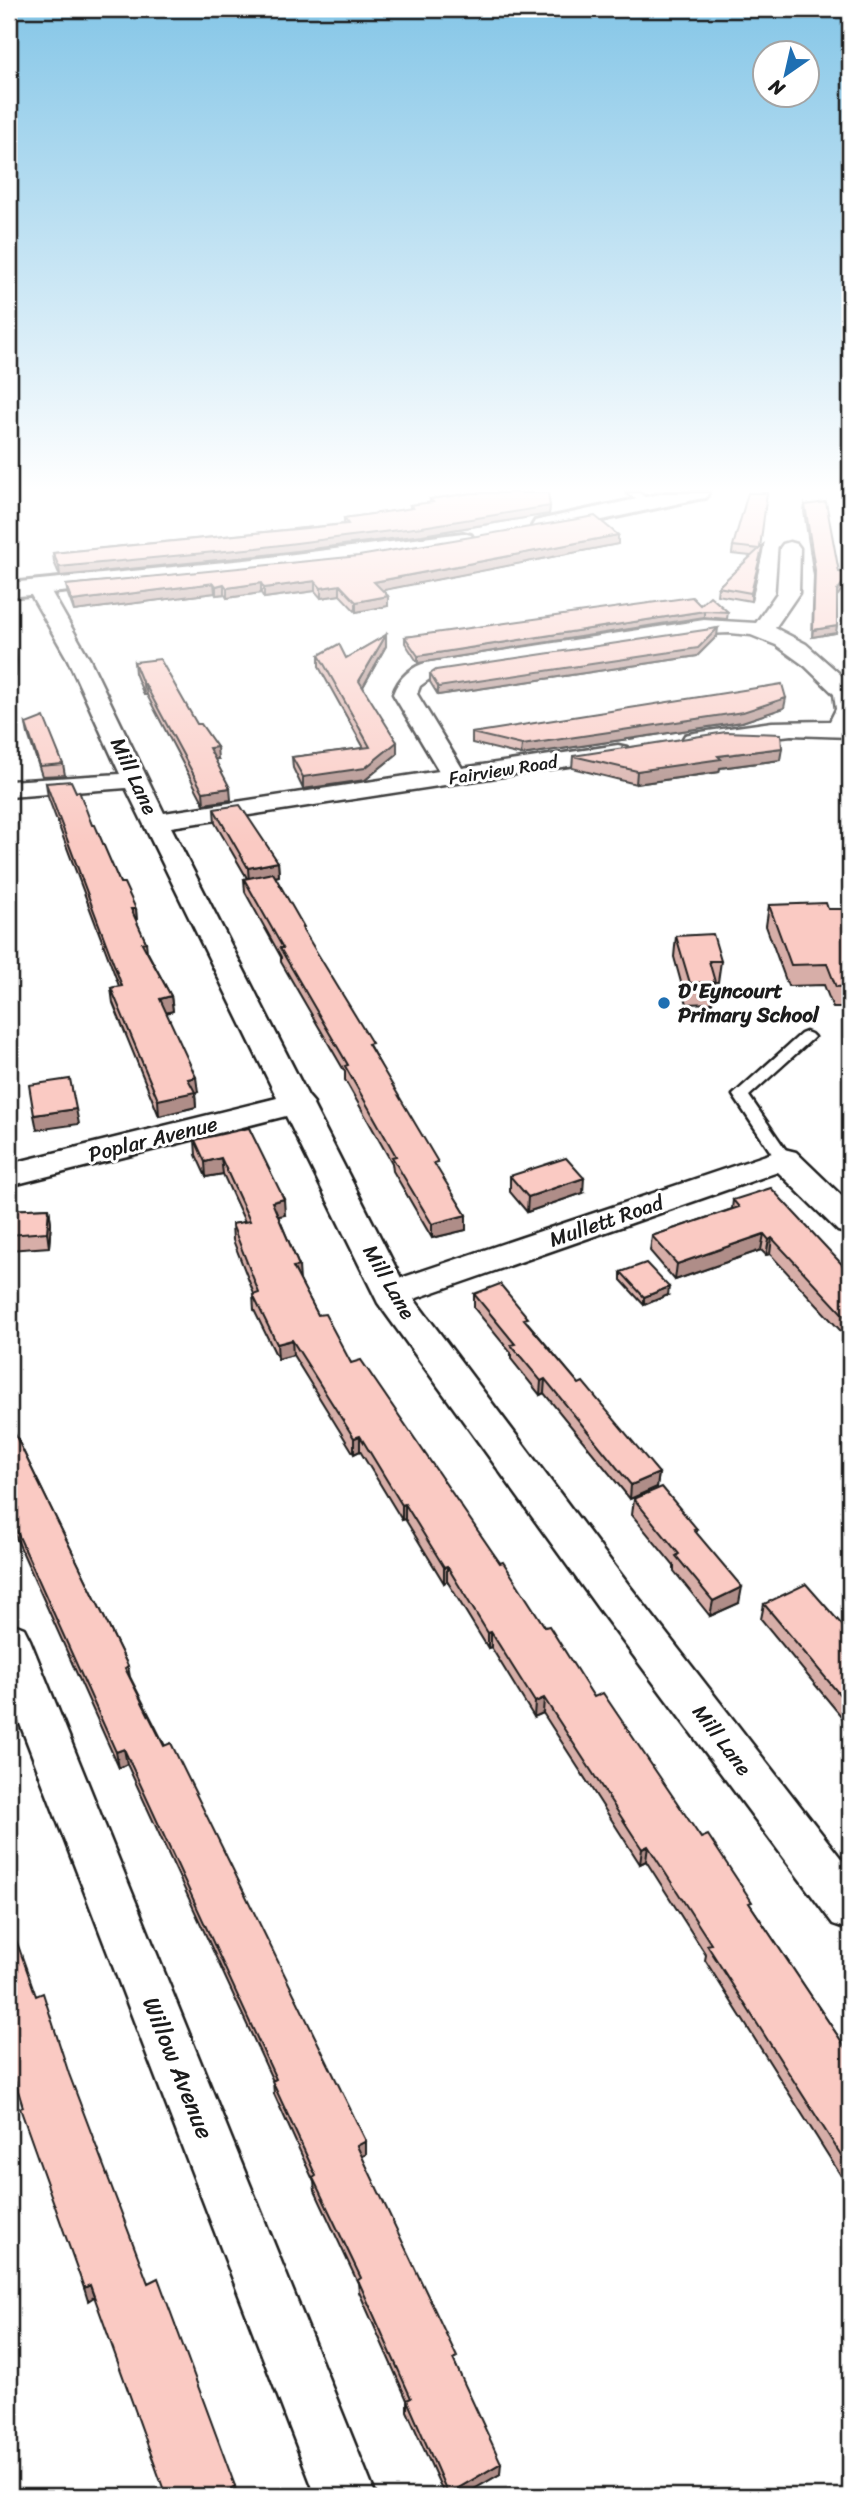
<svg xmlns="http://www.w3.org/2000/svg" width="859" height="2505" viewBox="0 0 859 2505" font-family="Sriracha,sans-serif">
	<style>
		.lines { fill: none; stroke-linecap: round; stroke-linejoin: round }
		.lane-casing { stroke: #1c1c1c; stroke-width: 5 }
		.street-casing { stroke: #1c1c1c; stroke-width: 5 }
		.secondary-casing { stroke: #1c1c1c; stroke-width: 6 }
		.lane { fill: #fff; fill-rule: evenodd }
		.street { fill: #fff; fill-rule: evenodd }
		.secondary { fill: #fff; fill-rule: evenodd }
		.wall { fill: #d7aea8; stroke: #1c1c1c; stroke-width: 2 }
		.shaded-wall { fill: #af8d88; stroke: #1c1c1c; stroke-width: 2 }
		.building { fill: #facac3; stroke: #1c1c1c; stroke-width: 2 }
		.poi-dot { fill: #1f6fb2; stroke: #fff; stroke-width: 2.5 }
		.labels { text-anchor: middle; stroke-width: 6; stroke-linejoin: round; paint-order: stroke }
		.far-street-label { font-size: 18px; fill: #1c1c1c; stroke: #fff }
		.street-label { font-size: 21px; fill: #1c1c1c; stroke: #fff }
		.poi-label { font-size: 21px; font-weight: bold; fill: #1c1c1c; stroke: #fff; text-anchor: start }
		.near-street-label { font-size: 24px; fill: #1c1c1c; stroke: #fff }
	</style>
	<rect width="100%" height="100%" fill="#fff"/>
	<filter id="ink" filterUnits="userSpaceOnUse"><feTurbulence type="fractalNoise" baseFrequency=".0143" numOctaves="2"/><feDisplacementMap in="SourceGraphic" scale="14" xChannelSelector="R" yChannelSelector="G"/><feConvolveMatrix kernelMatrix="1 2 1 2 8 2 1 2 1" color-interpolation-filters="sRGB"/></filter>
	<g filter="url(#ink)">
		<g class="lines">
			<g class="lane-casing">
				<path id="lane" d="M627 493H639L656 505 648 507Z
					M806 1032 811 1034 814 1037 811 1040 749 1096 792 1159 784 1164 778 1163 733 1095 801 1034Z"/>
			</g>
			<g class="street-casing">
				<path id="street" d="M790 542 797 544 800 548 799 593 775 628 806 644 850 683V737L791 735 694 747 685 745 682 740 685 735 694 733 772 722 830 721 836 709 834 694 805 666 776 645 751 635 730 633 704 634 435 675 420 686 417 694 462 768 618 745 627 747 630 752 627 757 171 827 308 1096 314 1103 313 1105 401 1278 784 1149 796 1152 850 1204V1234L838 1231 778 1172 414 1299 628 1584 850 1870V1930L833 1924 598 1608 378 1303 286 1116 9 1186V1164L277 1098 126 788 9 797V781L120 774 68 660 27 588 30 583H46L49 588 90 660 164 813 439 771 393 694C399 677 412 666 429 662L704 620 756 623 777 593 780 548 783 544Z
					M9 1622 24 1628 30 1640 376 2496H316L9 1695Z"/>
			</g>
			<g class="secondary-casing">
				<path id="secondary" d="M665 493H708L706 498 698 499 543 533 535 531 532 526 535 521 543 519Z
					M463 533 471 535 474 540 471 545 245 574 9 597V583L245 560Z"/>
			</g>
			<use href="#lane" class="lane"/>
			<use href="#street" class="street"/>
			<use href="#secondary" class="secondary"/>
		</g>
		<path class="wall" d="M430 499 550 506 549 514 422 535 257 556 60 576 54 562 53 553 344 524V518L410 509V505L430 503Z
			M805 505 839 572 850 578 837 596 836 633 812 637 814 576 804 511Z
			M618 535V544L382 590 388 596V606L356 612 340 595 321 598 315 591 264 598 261 593 227 598 224 594 216 595 215 593 74 611 68 595 66 585Z
			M763 545 751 601 717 595 718 587 751 556 732 554 733 546 760 547Z
			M700 605 728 612 727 619 704 617 418 663 405 643V637Z
			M386 635V646L363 687 397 754 365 780 303 789 293 768 292 757 364 748 319 667V655L346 658Z
			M717 636 697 656 438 695 430 682V674Z
			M134 662 218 759H214L231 800 204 804 147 695H144L135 673Z
			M784 708 742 722 521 755 472 743V733Z
			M26 724 63 764 65 775 42 776 28 734Z
			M573 756 780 760 720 768 719 772 636 784 572 768Z
			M46 783 76 792 120 883 136 909 137 923 146 942 147 951 171 996 173 1011 166 1013 198 1092 195 1093 196 1107 159 1116 113 1003 111 988 119 986 48 797Z
			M214 809 278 862 279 876 275 877 304 932 372 1050 438 1171 466 1215V1230L432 1238 393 1171 392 1163 345 1080V1072L281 962V957L245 892 244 879 247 878 215 823Z
			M769 905 828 909H850V1008H833L824 985 788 986 766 926Z
			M676 936 721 961 718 982H715L712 1003 687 1004 674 957Z
			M249 1128 285 1215 278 1216 299 1266V1279L318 1315 351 1363 500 1563 594 1697 701 1838 751 1906 850 2054V2190L705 1960 706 1955 646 1861 640 1864 543 1713 534 1717 491 1647 488 1648 447 1581 444 1583 405 1519 402 1520 360 1451 354 1454 293 1355 278 1359 254 1310 253 1295 254 1294 233 1240 232 1224 245 1222 223 1174 206 1177 196 1155 195 1140Z
			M510 1176 583 1193 527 1212 510 1192Z
			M733 1200 850 1273V1341L770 1254 766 1255 761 1250 675 1280 650 1251 652 1236 732 1209Z
			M49 1208 51 1223 49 1247 9 1250V1210Z
			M621 1272 668 1295 644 1305 621 1280Z
			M474 1294 528 1323 579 1384 659 1473 657 1487 630 1499 544 1393 540 1395 511 1359V1353L474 1308Z
			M9 1422 128 1666 130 1677 366 2141V2154L362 2157 456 2366 500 2474 462 2496H445L407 2411V2400L359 2292 358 2283 315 2191 314 2182 274 2094 273 2081 127 1764 119 1768 9 1522Z
			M634 1499 697 1529 696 1533 739 1603 710 1616 674 1571V1566L632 1515Z
			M764 1604 850 1634V1727L761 1619Z"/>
		<path class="shaded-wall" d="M550 506 549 514 422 535 257 556 60 576 59 567Z
			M618 535V544L374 592V582Z
			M763 545 762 552 751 601V593Z
			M850 573V578L836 598 837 591Z
			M315 581V591L264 598V588Z
			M214 583 215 593 74 611 72 601Z
			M261 583V593L227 598V588Z
			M224 584V594L216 595V586Z
			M340 585V595L321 598V588Z
			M388 596V606L356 612V602Z
			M704 611V617L418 663V656Z
			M837 626 836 633 812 637 813 630Z
			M718 628 717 636 697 656 438 695V687Z
			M386 635V646L360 692 359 681Z
			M16 652 17 661 16 676 9 677V668Z
			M143 684H145L147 695H144Z
			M786 698 784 708 742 722 521 755 522 745Z
			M397 742V754L365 780 303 789V777Z
			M217 747 218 759 210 760 209 748Z
			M782 748 780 760 720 768 719 772 636 784 637 771 718 756Z
			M230 788 231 800 204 804 203 792Z
			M278 862 279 876 249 882 248 868Z
			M131 909H136L137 923Z
			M171 996 173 1011 161 1014 160 999Z
			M196 1077 198 1092 195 1093 196 1107 159 1116 158 1100 188 1079Z
			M76 1109 79 1124 37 1130 34 1115Z
			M221 1158 223 1174 206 1177 205 1162Z
			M584 1178 583 1193 527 1212 528 1197Z
			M284 1199 285 1215 273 1217 272 1202Z
			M49 1208 51 1223 49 1247 47 1232Z
			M466 1215V1230L432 1238V1224Z
			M764 1234 761 1250 675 1280 677 1264Z
			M772 1238 770 1254 766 1255 769 1240Z
			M299 1266 300 1281 293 1267Z
			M669 1287 668 1295 644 1305V1297Z
			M292 1340 293 1355 278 1359 277 1344Z
			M545 1379 544 1393 540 1395 541 1381Z
			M360 1436V1451L354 1454V1438Z
			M659 1473 657 1487 630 1499 631 1485Z
			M405 1504V1519L402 1520V1505Z
			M447 1566V1581L444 1583V1567Z
			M742 1587 739 1603 710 1616 713 1601Z
			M491 1632V1647L488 1648V1633Z
			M544 1698 543 1713 534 1717 535 1702Z
			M124 1749 127 1764 119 1768 116 1752Z
			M648 1846 646 1861 640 1864 642 1849Z
			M366 2141V2154L357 2159V2146Z
			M90 2285 94 2297 88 2301 84 2288Z
			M501 2463 500 2474 462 2496H448V2494Z
			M235 2486 237 2496H217Z"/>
		<path class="building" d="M472 493H548L550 506 422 527 257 548 59 567 53 553 348 524 344 518 413 508 410 505 433 502 430 499Z
			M748 493H767L760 548 763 545 751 593 718 587 759 549 733 546Z
			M826 502 839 572 850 573 837 591V626L813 630 815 570 805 505Z
			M595 516 618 535 374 582 388 596 356 602 340 585 321 588 315 581 264 588 261 583 227 588 224 584 216 586 214 583 72 601 66 585 359 556Z
			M710 596 728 612 704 611 418 656 405 637 692 597 700 605Z
			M718 628 698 648 438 687 430 674 436 670Z
			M9 634 16 652 14 668H9Z
			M386 635 359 681 397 742 365 768 303 777 292 757 370 747 319 655 339 644 346 658Z
			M160 659 197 724H201L217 747 209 748 230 788 203 792 145 684H143L134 662Z
			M782 684 786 698 743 712 522 745 472 733Z
			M44 717 63 764 40 766 26 724Z
			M726 732 781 734 782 748 718 756 721 759 637 771 573 756Z
			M71 781 76 792 79 791 92 825H95L120 883H124L136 909H131L146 942 142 943 171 996 160 999 196 1077 188 1079 195 1092 158 1100 111 988 122 986 46 783Z
			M240 805 278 862 248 868 214 809Z
			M273 873 304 927 302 928 372 1043 368 1044 438 1162 434 1163 466 1215 432 1224 392 1157 396 1156 345 1066 348 1065 280 948H283L244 879Z
			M826 903 828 909H850V986L836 987 827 964 791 965 769 905Z
			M713 934 721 961H709L715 982 690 983 676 936Z
			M70 1079 76 1109 34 1115 29 1085Z
			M249 1128 284 1199 272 1202 299 1266 293 1267 318 1315 325 1314 351 1363 361 1360 500 1563 503 1562 545 1627 549 1626 594 1697 603 1693 701 1838 708 1835 752 1902 749 1903 850 2054V2169L707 1945 711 1944 648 1846 642 1849 544 1698 535 1702 491 1632 488 1633 447 1566 444 1567 405 1504 402 1505 360 1436 354 1438 292 1340 277 1344 253 1295 259 1293 232 1224 250 1221 221 1158 205 1162 195 1140Z
			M566 1158 584 1178 528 1197 510 1176Z
			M771 1188 850 1273V1322L772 1238 769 1240 764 1234 677 1264 652 1236 739 1207 733 1200Z
			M49 1208 47 1232 9 1235V1210Z
			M646 1263 669 1287 644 1297 621 1272Z
			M500 1284 528 1318 524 1319 579 1384 583 1382 659 1473 631 1485 545 1379 541 1381 511 1345 515 1344 474 1294Z
			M9 1422 128 1666 125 1668 164 1746 171 1743 366 2141 357 2146 457 2357 453 2359 501 2463 448 2494 407 2400 411 2398 358 2280 361 2278 313 2178 316 2176 272 2081 276 2079 124 1749 116 1752 9 1514Z
			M662 1487 697 1529 694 1530 742 1587 713 1601 676 1556 679 1554 634 1499Z
			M806 1584 850 1634V1707L764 1604Z
			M9 1920 36 1996 43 1993 69 2074 148 2283 158 2278 235 2486 217 2496H166L90 2285 84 2288 20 2108 23 2107 9 2061Z"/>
	</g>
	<linearGradient id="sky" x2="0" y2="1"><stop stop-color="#85c6e7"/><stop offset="0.58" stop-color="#fff"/><stop offset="1" stop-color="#fff" stop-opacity="0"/></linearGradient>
	<rect width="859" height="844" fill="url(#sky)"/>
	<circle class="poi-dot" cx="664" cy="1003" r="7"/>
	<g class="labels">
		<g class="far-street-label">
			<text transform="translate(503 770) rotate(-9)" y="6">Fairview Road</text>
		</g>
		<g class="street-label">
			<text transform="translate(134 776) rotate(65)" y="7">Mill Lane</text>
			<text transform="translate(153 1139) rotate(-14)" y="7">Poplar Avenue</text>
			<text transform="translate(606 1221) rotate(-19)" y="7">Mullett Road</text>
			<text transform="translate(389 1282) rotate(60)" y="7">Mill Lane</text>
			<text transform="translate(722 1740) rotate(53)" y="7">Mill Lane</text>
		</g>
		<g class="poi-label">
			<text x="678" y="998">D'Eyncourt<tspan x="678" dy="24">Primary School</tspan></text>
		</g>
		<g class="near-street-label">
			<text transform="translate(178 2068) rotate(68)" y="8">Willow Avenue</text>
		</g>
	</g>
	<rect width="859" height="2505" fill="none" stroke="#fff" stroke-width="35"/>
	<rect x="18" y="18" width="824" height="2470" fill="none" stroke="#1c1c1c" stroke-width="2.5" filter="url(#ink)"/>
	<g transform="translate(786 74) rotate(214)"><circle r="33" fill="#ffffff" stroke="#a4a4a4" stroke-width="2"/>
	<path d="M0-5L12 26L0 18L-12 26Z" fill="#1f6fb2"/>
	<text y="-10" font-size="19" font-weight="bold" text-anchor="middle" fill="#1c1c1c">N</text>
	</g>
</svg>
